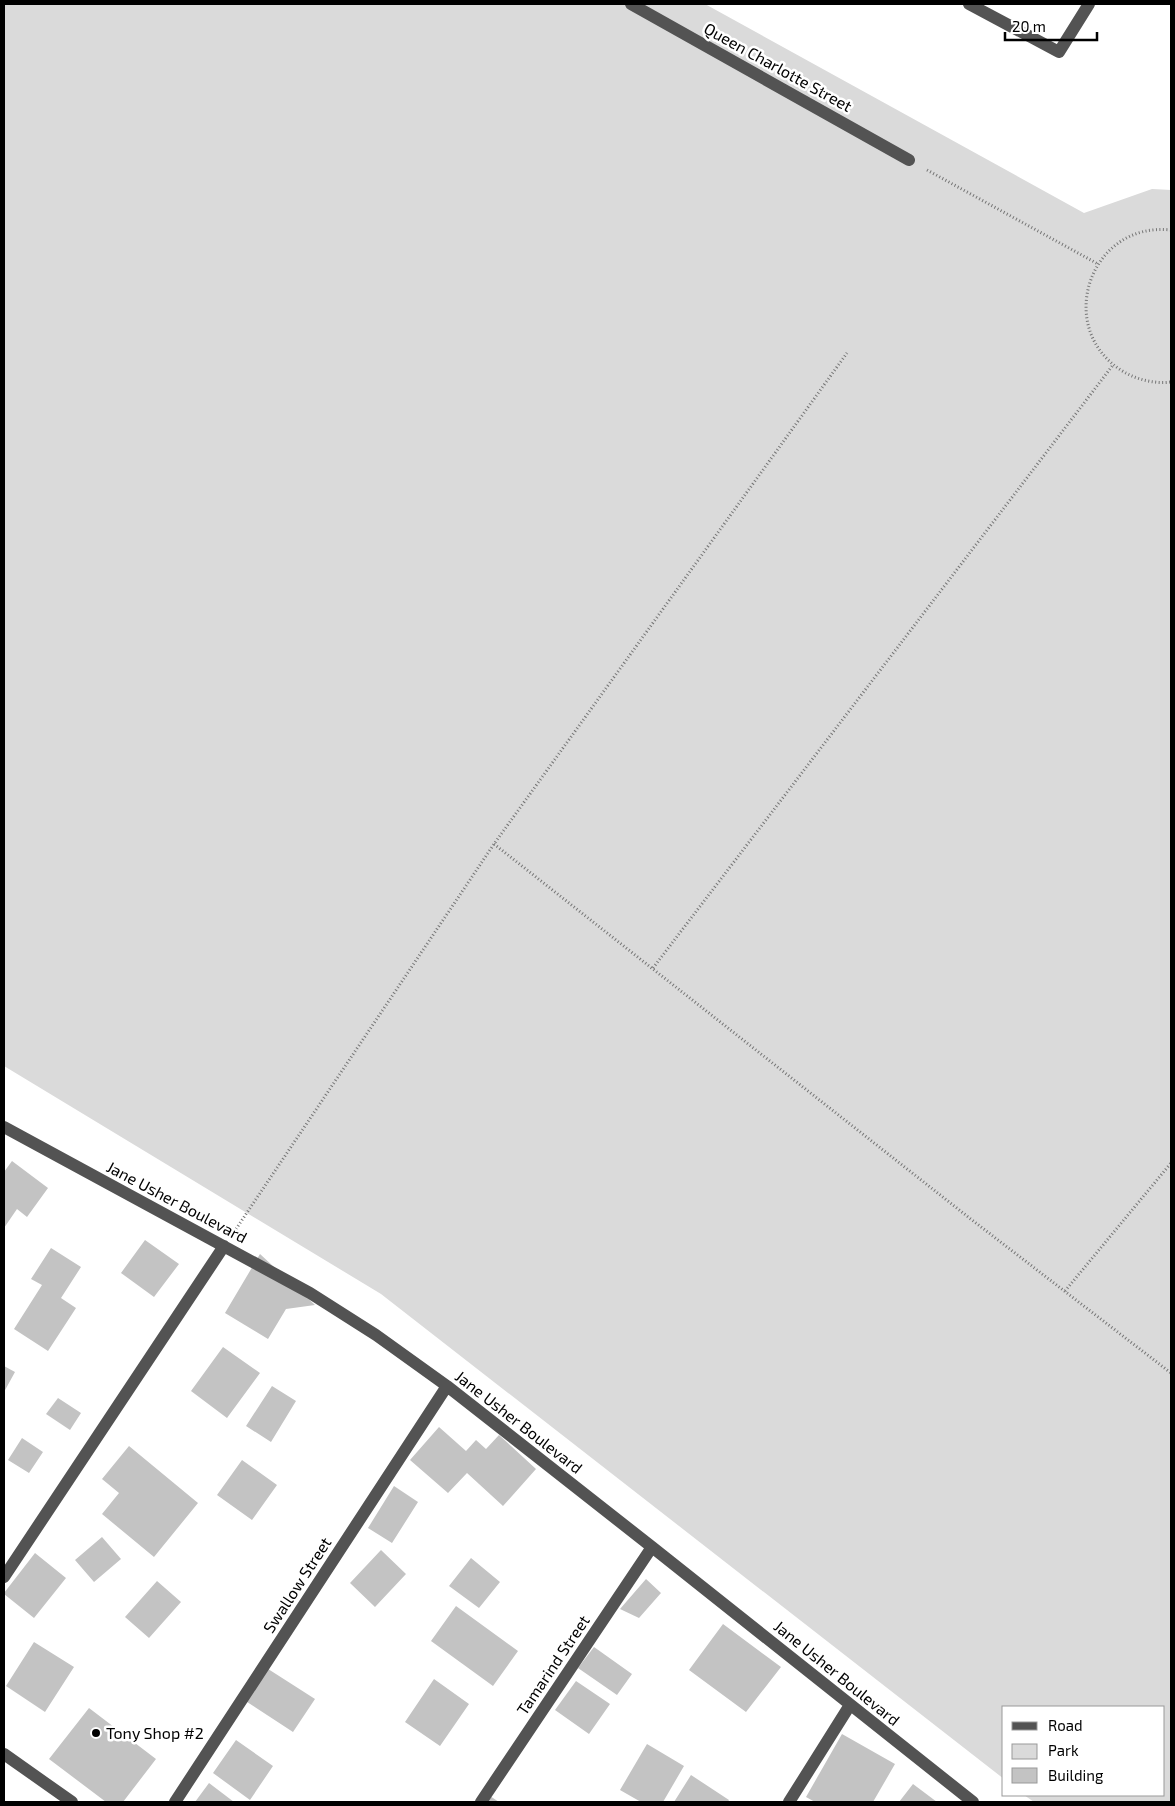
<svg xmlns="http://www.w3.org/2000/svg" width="1175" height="1806" viewBox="0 0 1175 1806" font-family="'Exo 2',sans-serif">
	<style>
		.green { fill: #dadada }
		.building { fill: #c3c3c3 }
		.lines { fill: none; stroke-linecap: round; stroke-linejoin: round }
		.path { stroke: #757575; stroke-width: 3; stroke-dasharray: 1 2.5; stroke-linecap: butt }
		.minor { stroke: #535353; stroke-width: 12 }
		.poi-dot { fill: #000; stroke: #fff; stroke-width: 2 }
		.labels { text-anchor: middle; stroke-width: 5; stroke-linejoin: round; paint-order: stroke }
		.street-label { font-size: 16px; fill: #000; stroke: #fff }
		.poi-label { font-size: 16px; fill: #000; stroke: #fff; text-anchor: start }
	</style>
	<rect width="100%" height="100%" fill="#fff"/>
	<path class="green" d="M4 4H705L1084 213 1152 189 1171 190V1802H1034L1024 1795H1164V1707H1004V1779L381 1294 4 1066Z"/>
	<path class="building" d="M12 1161 48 1188 27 1217 17 1209 4 1228V1172Z
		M145 1240 179 1264 154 1297 121 1273Z
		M51 1248 81 1267 61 1298 76 1308 48 1351 14 1329 42 1285 31 1279Z
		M260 1254 315 1305 286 1309 268 1339 225 1313Z
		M223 1347 260 1373 227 1418 191 1391Z
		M4 1366 15 1372 4 1392Z
		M272 1386 296 1401 271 1442 246 1426Z
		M58 1398 81 1413 70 1430 46 1414Z
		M439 1427 466 1451 476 1440 486 1449 499 1435 536 1469 503 1506 467 1473 448 1493 410 1460Z
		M22 1438 43 1452 29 1473 8 1460Z
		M129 1446 198 1503 154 1557 102 1514 119 1493 102 1479Z
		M242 1460 277 1485 252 1520 217 1495Z
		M394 1486 418 1502 392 1543 368 1528Z
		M102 1537 121 1559 94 1582 75 1560Z
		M381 1550 406 1574 375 1607 350 1583Z
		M35 1553 66 1578 34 1618 4 1594V1593Z
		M471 1558 500 1582 479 1608 449 1586Z
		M646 1579 661 1593 639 1618 620 1609Z
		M157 1581 181 1602 149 1638 125 1617Z
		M456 1606 518 1651 493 1686 431 1641Z
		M723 1624 781 1667 746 1712 689 1670Z
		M34 1642 74 1667 45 1712 6 1686Z
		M594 1647 632 1674 617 1695 578 1668Z
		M265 1667 315 1699 293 1732 244 1700Z
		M434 1679 469 1704 440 1746 405 1722Z
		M576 1681 610 1704 589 1734 555 1710Z
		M89 1708 156 1759 123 1802H106L49 1759Z
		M842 1734 895 1764 873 1802H815L806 1797Z
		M236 1740 273 1766 250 1800 213 1773Z
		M647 1744 684 1766 663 1802H641L620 1790Z
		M691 1775 729 1800 728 1802H674Z
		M209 1783 234 1802H195Z
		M913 1784 937 1802H899Z
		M490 1796 499 1802H486Z"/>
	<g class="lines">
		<path class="path" d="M927 170 1098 264
			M1171 230C1089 221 1053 330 1124 372 1138 380 1155 384 1171 382
			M494 844 972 1220 1171 1373
			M653 968 1113 365
			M236 1229 494 844 847 353
			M1065 1291 1171 1163"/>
		<path class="minor" d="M631 4 909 160
			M969 4 1059 52 1089 4
			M4 1127 310 1293 376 1335 447 1386 652 1547 973 1802
			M4 1577 224 1246
			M4 1754 72 1802
			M175 1802 447 1386
			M481 1802 652 1547
			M789 1802 850 1705"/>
	</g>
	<circle class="poi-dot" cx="96" cy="1733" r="5"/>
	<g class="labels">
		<g class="street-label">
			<text transform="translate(778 67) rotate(29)" y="6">Queen Charlotte Street</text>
			<text transform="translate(177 1202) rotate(28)" y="6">Jane Usher Boulevard</text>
			<text transform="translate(519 1422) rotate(38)" y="6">Jane Usher Boulevard</text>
			<text transform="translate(297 1585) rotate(-57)" y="6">Swallow Street</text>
			<text transform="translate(553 1665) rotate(-56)" y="6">Tamarind Street</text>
			<text transform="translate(837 1673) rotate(39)" y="6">Jane Usher Boulevard</text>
		</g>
		<g class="poi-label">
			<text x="106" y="1739">Tony Shop #2</text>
		</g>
	</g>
	<rect width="1175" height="1806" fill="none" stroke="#000000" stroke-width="10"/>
	<rect x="1002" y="1706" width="162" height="90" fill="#ffffff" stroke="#999999"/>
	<rect x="1012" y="1722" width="25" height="8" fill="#535353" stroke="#999999"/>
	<text x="1048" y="1731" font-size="15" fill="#000000">Road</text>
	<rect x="1012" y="1744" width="25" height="15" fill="#dadada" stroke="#999999"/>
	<text x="1048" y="1756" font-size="15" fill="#000000">Park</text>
	<rect x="1012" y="1768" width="25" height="15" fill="#c3c3c3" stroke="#999999"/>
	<text x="1048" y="1781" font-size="15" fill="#000000">Building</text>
	<path d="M1005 32v8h92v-8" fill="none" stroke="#000000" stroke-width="2.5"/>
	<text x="1012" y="32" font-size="15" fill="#000000" stroke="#ffffff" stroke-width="4" paint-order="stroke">20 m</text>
</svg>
